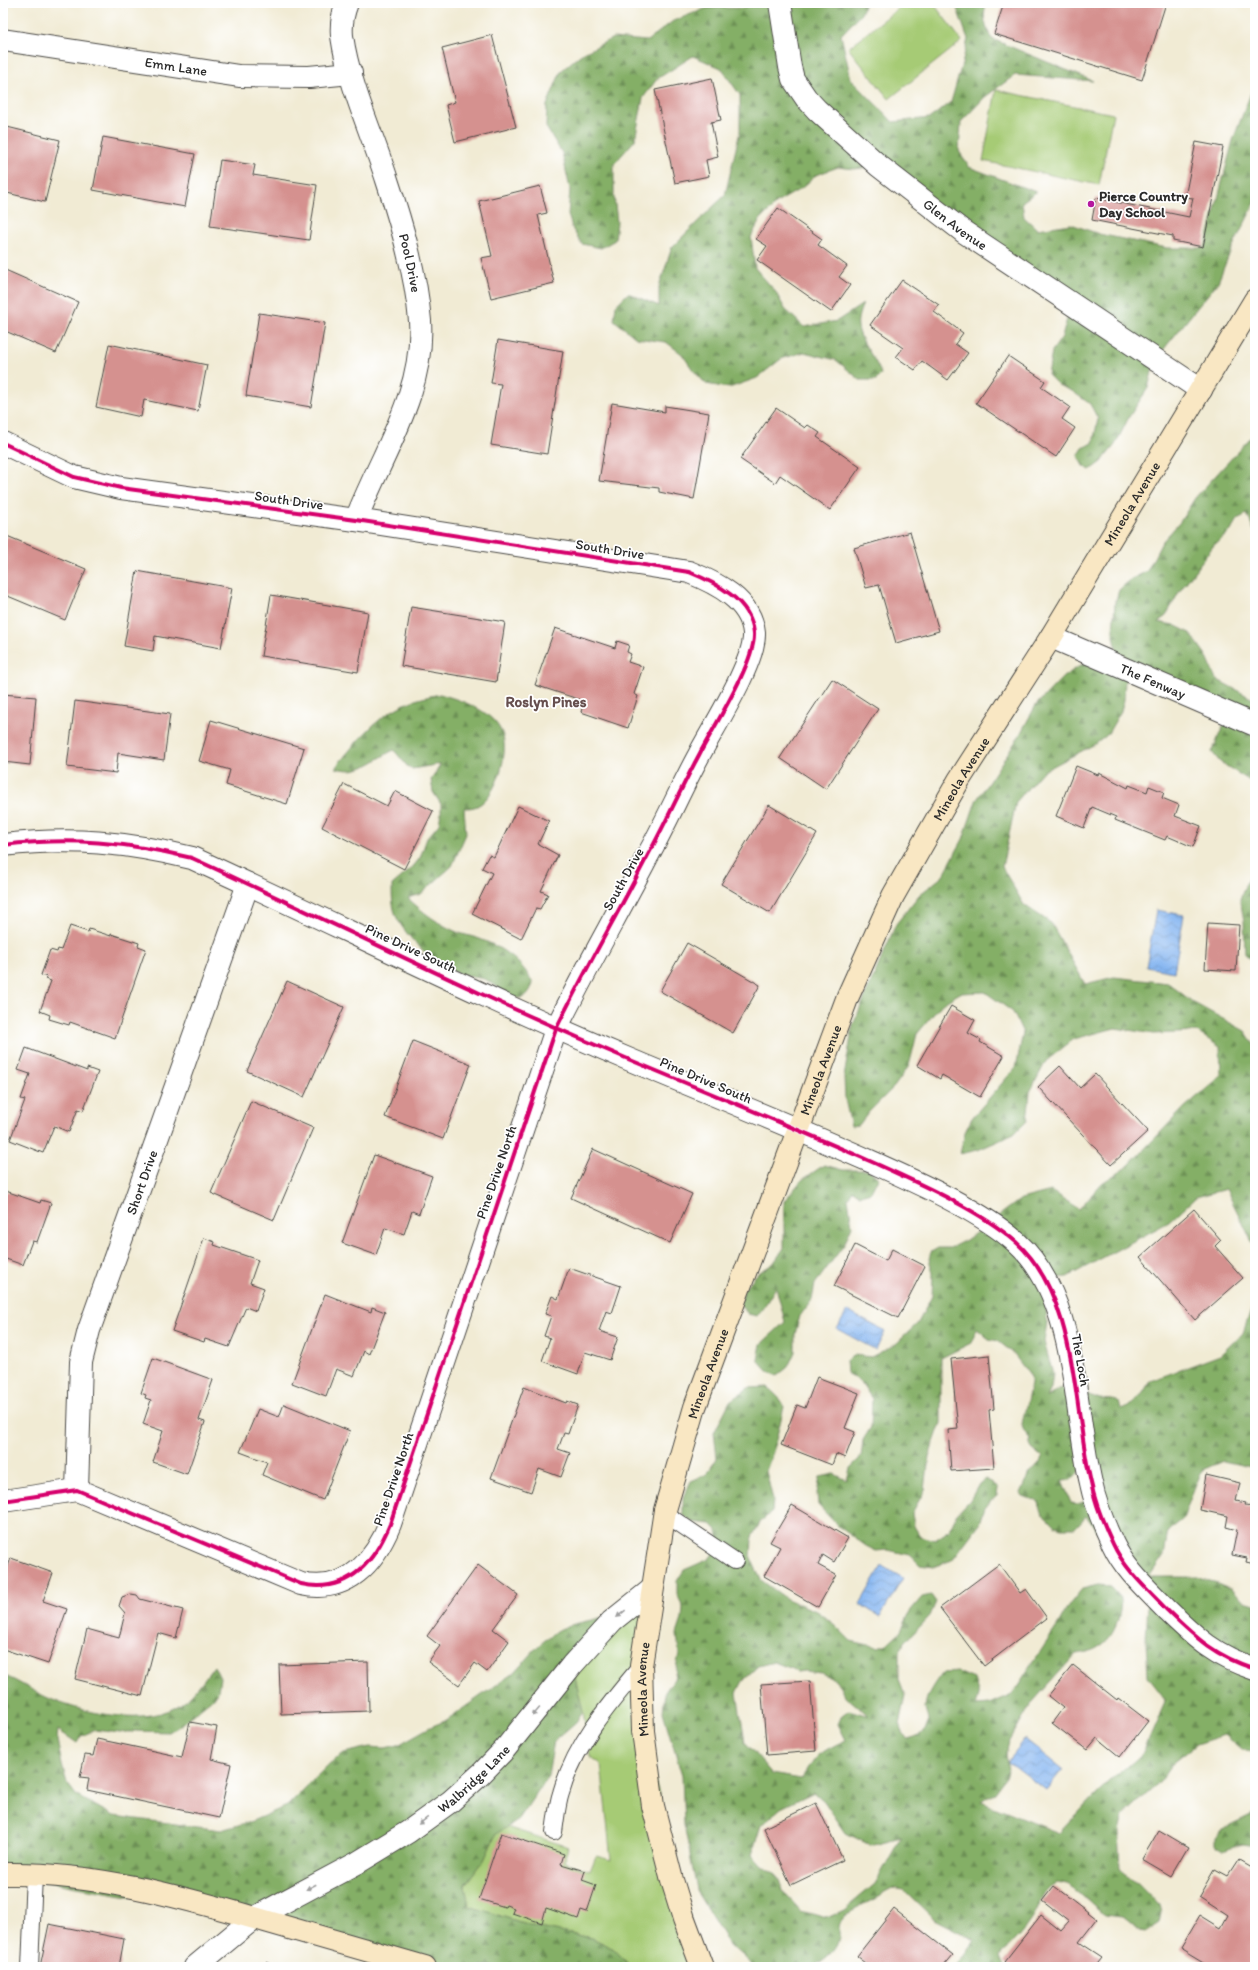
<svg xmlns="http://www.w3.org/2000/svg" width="1258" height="1970" viewBox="0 0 1258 1970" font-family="Itim,sans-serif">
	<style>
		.grass { fill: #a6cb75; stroke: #687b50 }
		.forest { fill: url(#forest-firs); stroke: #586d48; fill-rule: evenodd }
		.water { fill: url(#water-waves); stroke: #58708e }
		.building { fill: #d5918f }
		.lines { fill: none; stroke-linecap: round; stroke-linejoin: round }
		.service-casing { stroke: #494844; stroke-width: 18 }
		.minor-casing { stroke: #494844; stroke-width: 24 }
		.tertiary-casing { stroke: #494844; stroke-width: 24 }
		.secondary-casing { stroke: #494844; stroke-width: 24 }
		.service { stroke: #fff; stroke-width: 16 }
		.minor { stroke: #fff; stroke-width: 22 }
		.tertiary { stroke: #fff; stroke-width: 22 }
		.secondary { stroke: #f9e7c3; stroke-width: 22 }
		.cycleway-casing { stroke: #fff; stroke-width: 6 }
		.cycleway { stroke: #d6006c; stroke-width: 4 }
		.oneway { fill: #a0a0a0 }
		.poi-dot { fill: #b5179e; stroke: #fff; stroke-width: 1.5 }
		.labels { text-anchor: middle; stroke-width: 3.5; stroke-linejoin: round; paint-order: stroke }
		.street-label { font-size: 14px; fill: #2b2b2b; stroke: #fff }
		.poi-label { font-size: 14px; font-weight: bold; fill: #2b2b2b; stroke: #fff; text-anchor: start }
		.neighbourhood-label { font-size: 15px; font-weight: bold; fill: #664f4e; stroke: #fff }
	</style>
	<defs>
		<pattern id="forest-firs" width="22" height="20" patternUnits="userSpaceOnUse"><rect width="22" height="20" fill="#84af66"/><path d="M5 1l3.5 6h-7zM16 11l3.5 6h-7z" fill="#6c8f54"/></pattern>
		<pattern id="water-waves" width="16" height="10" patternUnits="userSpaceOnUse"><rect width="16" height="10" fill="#86b6f1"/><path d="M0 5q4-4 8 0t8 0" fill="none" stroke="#6e94c3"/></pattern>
	</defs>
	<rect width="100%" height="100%" fill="#fff"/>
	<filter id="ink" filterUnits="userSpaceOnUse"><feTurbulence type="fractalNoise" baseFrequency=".025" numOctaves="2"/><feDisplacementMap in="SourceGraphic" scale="8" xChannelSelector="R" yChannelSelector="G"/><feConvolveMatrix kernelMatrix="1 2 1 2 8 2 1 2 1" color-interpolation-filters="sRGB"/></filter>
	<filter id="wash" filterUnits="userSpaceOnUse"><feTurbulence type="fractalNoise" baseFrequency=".012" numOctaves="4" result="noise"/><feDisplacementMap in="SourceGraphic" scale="16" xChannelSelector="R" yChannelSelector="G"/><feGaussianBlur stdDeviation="0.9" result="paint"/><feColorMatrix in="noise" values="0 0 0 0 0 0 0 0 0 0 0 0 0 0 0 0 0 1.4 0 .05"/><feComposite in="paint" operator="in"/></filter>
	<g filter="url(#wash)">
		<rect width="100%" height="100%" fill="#f1ebd4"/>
		<path class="grass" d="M905 3H933L962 41 889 99 848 48Z
			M996 90 1113 114 1099 185 983 161Z
			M652 1589 643 1731 702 1967H631L614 1949 591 1938 539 1928 469 1906 465 1886 484 1860 496 1834 506 1827 569 1847 564 1862 590 1871 596 1856 611 1860 601 1764 590 1756 583 1712 572 1665Z"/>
		<path class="forest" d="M749 3H865L861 14 841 35 851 79 893 122 930 118 951 102 962 64 968 39 955 3H987C981 15 986 29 992 39L1093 81 1015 75 985 97 961 122 959 151 969 167 1036 192 1022 202 1024 217 1037 229 1071 224 1099 234 1167 248H1205L1233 140 1255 82V203L1231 250 1218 282 1155 360 1148 388 1129 417 1115 445 1101 462 1090 470 1083 466 1078 456 1083 448 1093 443 1098 419 1090 404 1072 391 1058 385 1048 375 1052 351 1062 337 1067 319 1082 312 879 166 854 169 838 167 816 175 802 188 778 202 760 220 751 237 755 268 775 291 785 309 804 327 837 321 863 304C861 308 859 314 858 319 855 338 876 357 881 374L876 380H860L836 360 804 352 781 359 757 378 729 388 706 384 693 370 682 354 666 342 636 338 614 320 616 305 628 293 659 306V287L672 247 725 195 740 131V95L721 68 693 56 657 79 643 98 635 140 614 164V196L617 222 615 240 601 248 582 244 573 230 568 215 570 189 562 153 546 127 547 105 561 71 580 55 613 38 647 41 673 21 707 8H744Z
			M1255 430V533L1247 514 1237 519 1231 531 1214 545 1179 592 1166 616 1158 622 1174 625 1190 633 1206 655 1216 679 1255 700V784L1220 762 1212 752 1223 726 1243 713 1125 679 1124 700 1121 711 1107 735 1097 743 1042 772 1016 802 1002 867 1024 905 1051 923 1085 984 1114 977 1168 983 1194 1003 1245 1031 1255 1046V1248L1226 1189 1196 1197 1169 1222 1067 1277 1044 1279 1047 1322 1044 1342 1053 1374 1051 1388 1047 1398C1052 1394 1056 1389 1063 1388 1073 1387 1088 1395 1097 1398 1104 1401 1111 1398 1119 1402L1121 1410 1128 1407 1143 1393 1150 1381 1220 1355 1243 1333 1255 1298V1468L1223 1461 1202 1470 1182 1520 1168 1531 1164 1555 1149 1577H1197L1217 1582 1232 1588 1243 1601 1255 1604V1751L1241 1750 1224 1735 1196 1744 1177 1759 1160 1782 1123 1816 1119 1832 1121 1868 1127 1876 1138 1882 1160 1905 1162 1913 1160 1923 1146 1932 1140 1931 1122 1917 1105 1915 1074 1889 1067 1885 1056 1883C1039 1892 1041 1906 1030 1921 1023 1932 1013 1943 1002 1952L1000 1957 1004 1967H956L975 1940 934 1919 904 1890 892 1888 883 1893 881 1896 845 1915 838 1924C846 1942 831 1955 817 1964V1967H754L728 1943 698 1894 684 1825 682 1776 663 1712 665 1692 674 1679 679 1653 677 1634 682 1619 683 1607 677 1594V1581L684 1570 709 1559 719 1546 717 1530 711 1524 692 1522 683 1515V1498L691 1481 707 1474 717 1458 714 1433 730 1401 748 1388 768 1387 781 1400 784 1407 773 1452 766 1471 773 1500 772 1512 761 1521 752 1537 751 1558 761 1580 787 1599 816 1611 835 1625 851 1641 878 1647 887 1644 901 1631 911 1610 922 1597 931 1595 936 1602 930 1616 905 1642 899 1653V1679L905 1695 899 1725 907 1739C917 1737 928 1733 928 1720 927 1716 925 1711 925 1707 926 1694 935 1683 942 1673L958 1672 974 1679 979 1695 976 1705 989 1704 1012 1694 1058 1625 1069 1605 1082 1589 1098 1585 1110 1586 1121 1598C1120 1629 1108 1651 1076 1654L1030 1705 1009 1742 1006 1754 1009 1768 1006 1778 995 1793 981 1802 1059 1833 1098 1792 1143 1752 1166 1700 1148 1677 1146 1641 1148 1599 1086 1516 1075 1528H1062L1054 1525 1043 1514 1037 1501 1023 1496 1021 1493 1030 1473 1041 1461 1042 1457 1032 1449 1030 1445V1439L1023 1429 1022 1424 1031 1383V1377L1012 1352 998 1341 989 1339 977 1329 971 1343 941 1358V1423L929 1456 925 1490 912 1513 914 1526 920 1536 935 1540 950 1530 956 1515 970 1500 979 1484 985 1479 993 1483 998 1488 997 1496 986 1505 980 1523 952 1560 933 1567 920 1565 910 1555 888 1550 876 1551 866 1546 838 1526 818 1505 817 1493 820 1477 834 1474 847 1480 850 1468 861 1457 863 1440 871 1427 872 1399 861 1382 847 1373 846 1361 854 1355 871 1357 896 1344 918 1323 932 1296 933 1273 929 1259 931 1252 938 1248H950L966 1240 1021 1199 1051 1191 1079 1209 1102 1183 1128 1166 1184 1108 1221 1076 1220 1047 1197 1032 1154 1034 1115 1028 1074 1039 1046 1061 1030 1092 1027 1121 1014 1134 978 1150 960 1154 965 1132 972 1118 1016 1067 1023 1033 1013 1012 985 992 960 993 942 1004 917 1034 909 1066 894 1087 869 1112 859 1125 851 1126 845 1099 844 1077 853 1025 896 924 919 895 943 876 963 839 976 801 1018 738 1036 705 1063 677 1086 662 1116 655V646L1113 631 1115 603 1119 590 1130 580 1147 571 1162 542 1180 522 1195 498 1251 437ZM1082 1468 1085 1501 1078 1504 1071 1503 1062 1481C1073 1481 1076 1476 1082 1468ZM774 1662 790 1668 797 1672 804 1671 821 1673 836 1680 844 1695 869 1716 849 1710 842 1715 838 1724 846 1740C835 1745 824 1750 816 1758 810 1765 808 1772 801 1779L772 1774 745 1742 737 1693 744 1679 758 1666ZM814 1792 824 1801 846 1833 870 1845 901 1837 875 1884 844 1910 827 1918 801 1911 785 1894 775 1873 762 1865 752 1854 761 1825 781 1808Z
			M440 694C460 700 489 709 500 729 512 748 497 797 477 806 473 808 468 808 464 808L466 834 452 866 421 894 408 898C422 912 440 925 459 933 465 935 471 936 477 938 500 946 523 961 533 984 521 1016 499 984 484 979 476 977 468 977 460 974 437 966 408 940 397 918 392 907 392 896 392 885L411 869 420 858 427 838 439 824 441 812V804L433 792 431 780 441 764 412 769 407 766 394 750C381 756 366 769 351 770 346 770 340 769 335 768 353 746 373 720 399 707 411 700 426 697 440 694Z
			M1255 871V962L1245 955 1244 921 1240 899 1249 876Z
			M824 1165 843 1170H869L878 1178 871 1192 860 1195 853 1190 848 1198 852 1226 844 1245 815 1284 812 1300 800 1316 795 1334V1352L788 1367 777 1376 768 1371 758 1360 761 1344 785 1322 776 1287 765 1305 757 1316 748 1314 740 1305 744 1289 758 1273 773 1264 784 1248V1201L802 1180Z
			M608 1616 572 1665 583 1712 576 1722 554 1741 548 1776 519 1819 496 1834 484 1860 465 1886 469 1906 539 1928 591 1938 614 1949 631 1967H425L254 1918 3 1874V1675C18 1681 31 1690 46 1697 80 1713 150 1728 182 1703 195 1693 204 1679 214 1666L220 1678 218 1691 212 1699 180 1725 169 1732 134 1731 120 1733 95 1730 81 1736 77 1743 58 1730 57 1740 62 1765 67 1783 76 1795 114 1816 221 1830 252 1821 287 1806 329 1764 344 1753 370 1747 385 1748 398 1745 430 1727 445 1721 512 1674 538 1646 556 1631 570 1625Z
			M1255 1813V1846L1242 1844 1223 1851 1216 1847V1837L1224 1828Z"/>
		<path class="water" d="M1156 910 1184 915 1174 972 1146 967Z
			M847 1311 885 1331 876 1350 837 1329Z
			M882 1566 903 1578 880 1617 860 1604Z
			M1025 1739 1063 1769 1046 1790 1008 1761Z"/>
		<g id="blocks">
			<path class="building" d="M1004 3H1166L1142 80 994 34Z
				M492 35 516 127 455 142 446 105 455 102 442 48Z
				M712 78 721 120 711 122 718 157 706 160 709 176 675 183 655 90Z
				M3 126 60 140 45 202 3 192Z
				M103 137 195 154 185 207 93 190Z
				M1196 142 1223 147 1203 247 1173 241V236L1092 220 1096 198 1189 217 1193 198 1185 197Z
				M220 160 255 165 253 175 317 185 309 240 210 226Z
				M540 186 547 213 538 215 554 283 491 298 481 258 492 256 479 201Z
				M778 208 822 239 818 245 847 266 839 277 850 285 831 312 757 260 767 246 756 239Z
				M3 269 78 302 56 353 3 330Z
				M902 280 939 305 934 312 963 333 955 344 968 353 948 380 922 361 915 370 896 357 903 348 870 325Z
				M259 313 325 323 311 407 246 396Z
				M498 340 563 351 547 454 491 445 501 384 491 383Z
				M109 344 207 365 198 411 144 400 141 417 96 407Z
				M1008 356 1045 381 1041 387 1070 407 1062 419 1075 428 1056 457 976 403Z
				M612 403 665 412V406L709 413 694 499 659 492V488L599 481Z
				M776 408 805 428 808 425 820 433 817 437 860 467 830 510 780 475 775 483 740 459Z
				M910 532 939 631 896 643 879 585 866 588 854 548Z
				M7 536 86 569 65 620 3 594V546Z
				M137 571 232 588 221 648 155 636 153 651 124 646Z
				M271 595 368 612 358 672 261 656Z
				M411 607 505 622 496 682 401 666Z
				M555 628 615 648 617 641 629 645 627 652 631 654 628 662 643 667 634 694 638 696 628 728 581 712 584 701 535 685Z
				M832 679 878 709 826 789 780 758Z
				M3 694 36 697 30 765 3 762Z
				M75 701 170 714 164 760 118 753 116 773 67 767Z
				M211 720 304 748 287 804 226 785 230 770 199 761Z
				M1076 766 1098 775 1099 773 1128 788 1129 785 1147 792 1149 786 1164 792 1162 798 1179 805 1175 816 1201 826 1193 847 1167 836 1165 840 1115 820 1116 817 1092 807 1084 828 1056 816Z
				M344 784 387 806 395 791 433 811 404 869 322 827Z
				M769 805 817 834 770 913 721 884Z
				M518 806 549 821 538 844 558 855 541 891 548 894 540 909 536 908 521 939 472 914 492 873 482 868 489 855 494 857Z
				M1208 923 1239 925 1236 971 1205 969Z
				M70 926 88 932 89 929 111 936V934L139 943 138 946 146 949 115 1038 70 1022 69 1025 49 1019 50 1015 40 1011 51 981 46 979 47 977 41 975 50 950 57 952 58 949 61 950Z
				M687 943 760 985 733 1033 660 991Z
				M287 981 344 1007 304 1097 247 1071Z
				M951 1006 975 1020 968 1033 981 1040 980 1042 1004 1056 980 1097 942 1075 940 1079 917 1065Z
				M413 1041 471 1064 443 1139 385 1117Z
				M26 1048 87 1071V1068L98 1072 83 1111 78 1109 69 1132 54 1126 43 1153 10 1140 25 1100 21 1099 30 1074 18 1070Z
				M1060 1066 1080 1088 1095 1074 1148 1131 1111 1165 1038 1087Z
				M251 1101 313 1128 274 1220 211 1193Z
				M593 1149 692 1194 670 1243 571 1198Z
				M374 1155 432 1176 419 1214 412 1211 404 1234 385 1228 376 1255 342 1243Z
				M3 1190 40 1203 41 1200 51 1203 37 1242 32 1241 23 1265 6 1259 3 1266Z
				M1194 1209 1221 1240 1215 1246 1243 1278 1195 1320 1140 1257Z
				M204 1238 215 1242 214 1245 258 1260 250 1283 264 1288 256 1311 246 1307 229 1347 205 1339 204 1342 172 1331Z
				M855 1245 886 1261 892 1249 925 1266 898 1318 834 1286Z
				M569 1268 621 1286 612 1313 606 1311 599 1331 618 1337 610 1360 585 1352 578 1374 542 1361 550 1338 544 1336 551 1316 545 1314 552 1296 558 1299Z
				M325 1294 371 1312 372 1307 385 1312 369 1354 364 1351 354 1376 336 1369 326 1396 292 1383Z
				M989 1355 994 1409 989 1410 994 1468 951 1471 948 1430 958 1429 951 1359Z
				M153 1358 213 1380 199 1420 205 1422 187 1474 153 1462 163 1431 143 1424 151 1400 145 1398 146 1395 141 1393Z
				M817 1377 859 1393 845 1428 855 1432 845 1458 836 1454 832 1465 781 1445 797 1405 805 1408Z
				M524 1387 566 1403 567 1401 578 1405 568 1434 564 1433 558 1449 570 1453 561 1477 539 1469 531 1492 491 1478Z
				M284 1404 350 1431 323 1500 262 1475 267 1462 240 1452 258 1409 279 1417Z
				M1206 1475 1240 1483 1236 1501 1246 1503 1245 1505 1252 1506 1255 1493V1564L1246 1562 1247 1558 1232 1555 1237 1530 1226 1527 1228 1516 1200 1510Z
				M792 1505 848 1538 834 1562 823 1555 818 1565 836 1575 818 1607 764 1576 780 1547 770 1542Z
				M11 1558 53 1573 43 1601 67 1609 48 1664 3 1649V1580Z
				M999 1564 1020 1593 1026 1589 1047 1618 984 1666 940 1608Z
				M478 1565 518 1595 493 1629 509 1641 487 1672 475 1663 459 1685 428 1662 440 1646 427 1636Z
				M131 1594 137 1595 140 1599 183 1610 176 1638 158 1633 142 1696 75 1679 87 1629 119 1638 125 1613 119 1606 122 1597Z
				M368 1662 369 1711 281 1714 279 1665Z
				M1073 1665 1117 1700 1118 1698 1148 1721 1120 1757 1097 1738 1087 1750 1052 1723 1063 1708 1048 1696Z
				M810 1681 816 1751 767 1755 761 1684Z
				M190 1722 217 1727 211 1759 231 1764 219 1818 87 1790 89 1778 80 1777 85 1755 93 1756 97 1739 182 1757Z
				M816 1803 843 1860 791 1885 764 1828Z
				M1159 1830 1188 1847 1171 1876 1142 1859Z
				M501 1833 564 1854 561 1864 585 1871 582 1880 596 1885 587 1912 581 1910 578 1919 546 1908 542 1923 512 1913 514 1908 506 1905 505 1907 479 1899Z
				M1238 1860 1255 1870V1967H1210L1180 1949 1200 1915 1221 1928 1228 1915 1199 1896 1214 1870 1227 1877Z
				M1054 1886 1097 1919 1079 1942 1102 1957 1094 1967H1010L1004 1962 1041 1915 1061 1931 1069 1922 1042 1901Z
				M894 1909 953 1955 943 1967H871L857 1956Z
				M49 1924 124 1939 119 1967H40Z
				M267 1962 274 1967H263Z"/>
		</g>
	</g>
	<g filter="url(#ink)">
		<use href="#blocks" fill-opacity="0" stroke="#494844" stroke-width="1"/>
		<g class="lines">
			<g class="service-casing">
				<path id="service" d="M664 1513 735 1561
					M554 1832C556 1819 557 1805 561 1793 575 1744 609 1704 641 1666
					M30 1967 34 1875"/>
			</g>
			<g class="minor-casing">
				<g id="minor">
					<path id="s1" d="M347 3C343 13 341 25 342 36 349 85 372 133 387 180 402 225 416 273 420 321 425 394 380 456 356 520"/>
					<path id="s2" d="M780 3 790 67 793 79 806 98 817 110 879 166 964 232 1201 390"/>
					<path id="s3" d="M3 40 239 76 309 77 351 73"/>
					<path d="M3 443 74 477 121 488 356 520 689 572C716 583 751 600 754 633 756 661 713 728 699 755 681 788 666 823 648 855 618 913 585 970 556 1029L390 1524C374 1563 347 1594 301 1584L77 1490 3 1501"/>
					<path id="s4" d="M1051 637 1255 725"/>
					<path d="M3 845C71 837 126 842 192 858 338 925 481 997 628 1059 709 1093 791 1126 872 1162 916 1182 980 1210 1016 1242 1078 1297 1073 1408 1091 1483 1095 1503 1104 1525 1113 1544 1125 1570 1148 1590 1167 1610 1197 1639 1215 1656 1255 1669"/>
					<path id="s5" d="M77 1490 81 1362 89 1330 248 884"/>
				</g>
			</g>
			<g class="tertiary-casing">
				<g id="tertiary">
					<path id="s6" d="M195 1967 254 1918 357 1863 408 1832 451 1801 481 1774 505 1749 572 1665 612 1621 652 1589"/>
				</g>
			</g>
			<g class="secondary-casing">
				<g id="secondary">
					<path d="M3 1874C92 1872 179 1896 265 1921 318 1936 371 1952 425 1967"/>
					<path id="s7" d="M702 1967 684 1919 672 1880 653 1806 643 1731 641 1666 665 1510 695 1407 848 996 893 896 959 780 1051 637 1255 300"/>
				</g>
			</g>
			<use href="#service" class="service"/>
			<use href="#minor" class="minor"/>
			<use href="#tertiary" class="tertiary"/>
			<use href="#secondary" class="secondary"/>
			<g class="cycleway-casing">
				<path id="cycleway" d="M3 443 74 477 121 488 356 520 689 572C716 583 751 600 754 633 756 661 713 728 699 755 681 788 666 823 648 855 618 913 585 970 556 1029L390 1524C374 1563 347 1594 301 1584L77 1490 3 1501
					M3 845C71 837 126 842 192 858 338 925 481 997 628 1059 709 1093 791 1126 872 1162 916 1182 980 1210 1016 1242 1078 1297 1073 1408 1091 1483 1095 1503 1104 1525 1113 1544 1125 1570 1148 1590 1167 1610 1197 1639 1215 1656 1255 1669"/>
			</g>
			<use href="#cycleway" class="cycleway"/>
		</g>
		<defs><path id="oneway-solid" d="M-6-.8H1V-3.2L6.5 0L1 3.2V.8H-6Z"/></defs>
		<g class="oneway">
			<use href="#oneway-solid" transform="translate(621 1614) rotate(141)"/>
			<use href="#oneway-solid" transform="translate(536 1712) rotate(130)"/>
			<use href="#oneway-solid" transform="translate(423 1821) rotate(144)"/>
			<use href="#oneway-solid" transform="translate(311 1887) rotate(152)"/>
		</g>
	</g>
	<circle class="poi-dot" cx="1091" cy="204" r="4"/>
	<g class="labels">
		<g class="street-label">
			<text dy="5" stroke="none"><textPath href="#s3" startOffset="175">Emm Lane</textPath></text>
			<text dy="5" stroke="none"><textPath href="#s2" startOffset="296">Glen Avenue</textPath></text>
			<text dy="5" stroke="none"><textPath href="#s1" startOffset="271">Pool Drive</textPath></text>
			<text transform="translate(289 500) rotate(8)" y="5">South Drive</text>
			<text dy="5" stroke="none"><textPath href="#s7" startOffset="1582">Mineola Avenue</textPath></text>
			<text transform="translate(610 549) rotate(9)" y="5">South Drive</text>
			<text dy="5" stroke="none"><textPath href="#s4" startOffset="111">The Fenway</textPath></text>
			<text dy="5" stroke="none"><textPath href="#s7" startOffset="1258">Mineola Avenue</textPath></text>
			<text transform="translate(623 879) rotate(-61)" y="5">South Drive</text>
			<text transform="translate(411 948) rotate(25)" y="5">Pine Drive South</text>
			<text dy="5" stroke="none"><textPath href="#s7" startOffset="934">Mineola Avenue</textPath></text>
			<text transform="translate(706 1080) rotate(23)" y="5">Pine Drive South</text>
			<text transform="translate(496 1172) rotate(-71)" y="5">Pine Drive North</text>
			<text dy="5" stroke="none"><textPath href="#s5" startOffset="318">Short Drive</textPath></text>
			<text transform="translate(1081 1360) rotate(80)" y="5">The Loch</text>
			<text dy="5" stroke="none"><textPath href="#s7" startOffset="610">Mineola Avenue</textPath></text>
			<text transform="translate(393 1479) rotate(-71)" y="5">Pine Drive North</text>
			<text dy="5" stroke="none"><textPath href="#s7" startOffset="286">Mineola Avenue</textPath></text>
			<text dy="5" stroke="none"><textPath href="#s6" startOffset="338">Walbridge Lane</textPath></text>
		</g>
		<g class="poi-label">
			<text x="1099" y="201">Pierce Country<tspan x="1099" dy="16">Day School</tspan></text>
		</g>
		<g class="neighbourhood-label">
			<text x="546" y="707">Roslyn Pines</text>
		</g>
	</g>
	<rect width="1258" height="1970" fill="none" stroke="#fff" stroke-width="16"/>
</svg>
